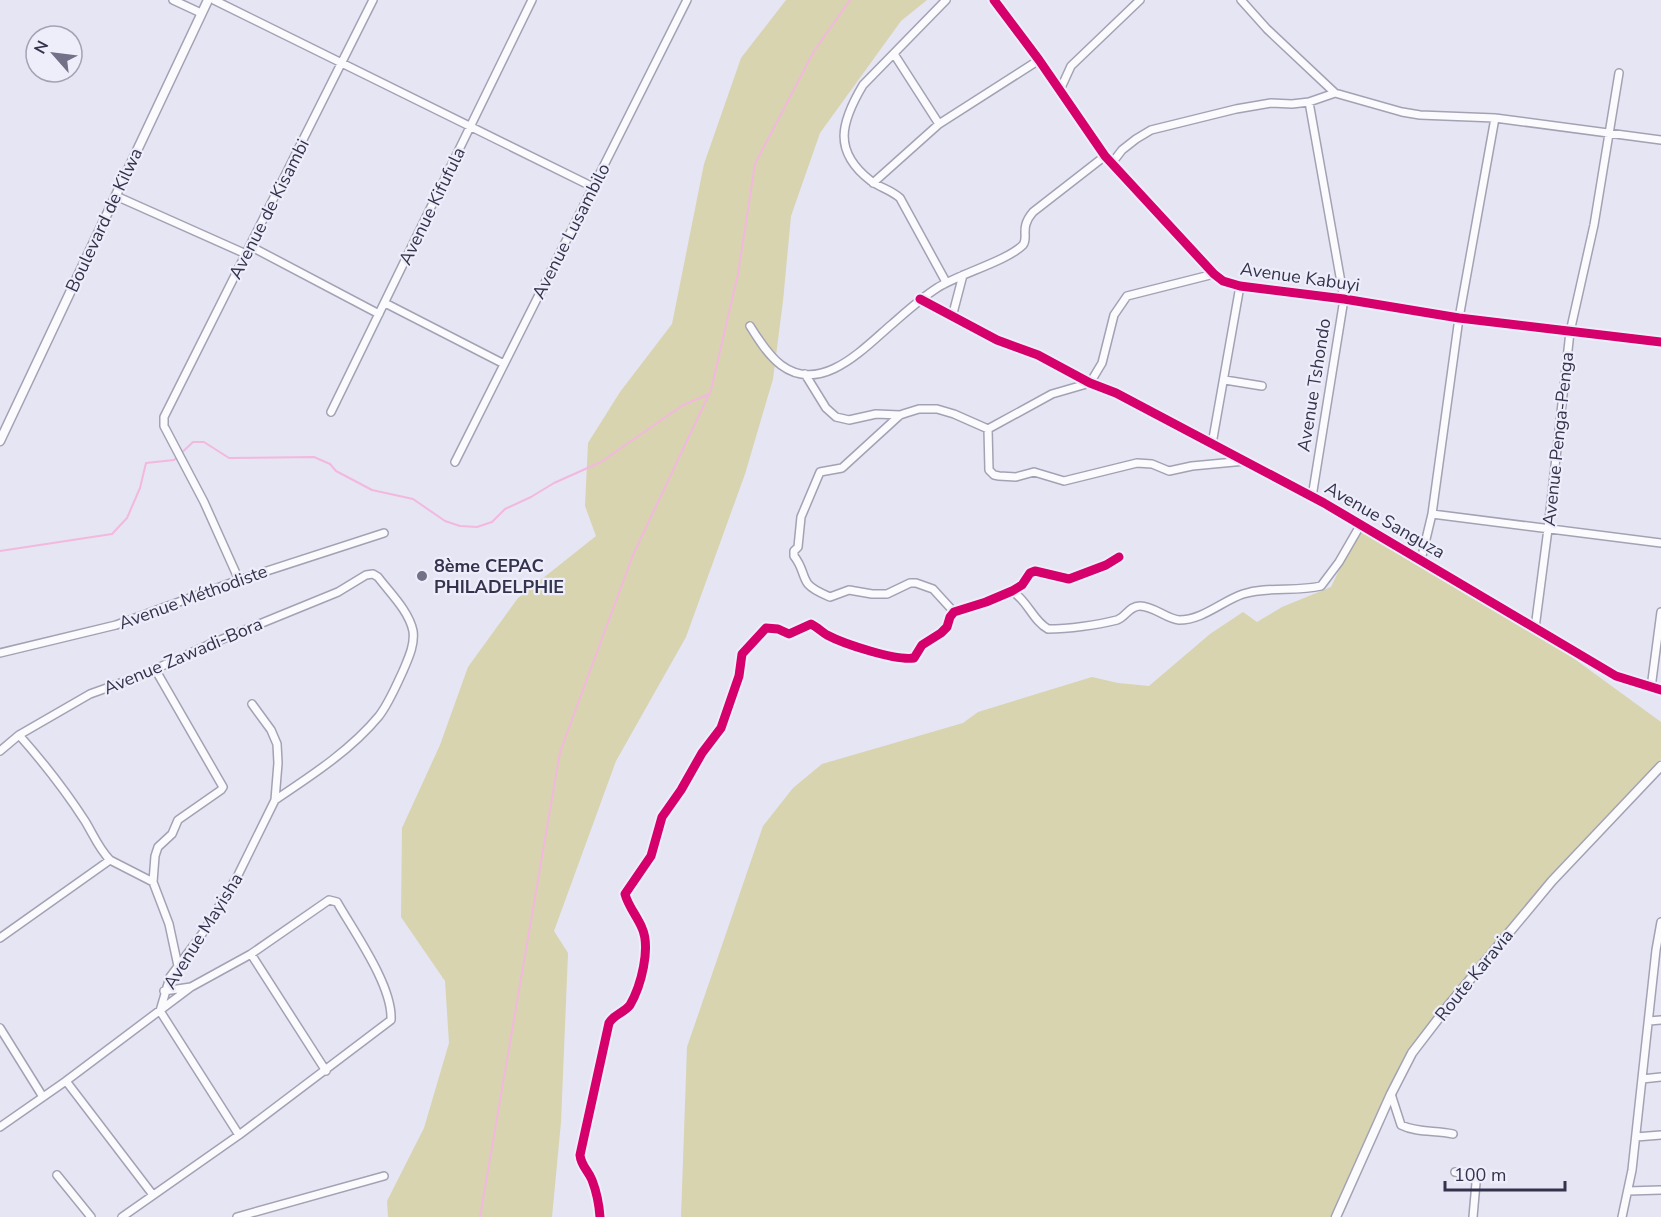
<svg xmlns="http://www.w3.org/2000/svg" width="1661" height="1217" viewBox="0 0 1661 1217" font-family="'Nunito Sans',sans-serif">
	<style>
		.green { fill: #d7d4af }
		.lines { fill: none; stroke-linecap: round; stroke-linejoin: round }
		.stream { stroke: #f3b8de; stroke-width: 2 }
		.minor-casing { stroke: #a3a2b4; stroke-width: 10 }
		.tertiary-casing { stroke: #a3a2b4; stroke-width: 11 }
		.minor { stroke: #fbfbfd; stroke-width: 7 }
		.tertiary { stroke: #fbfbfd; stroke-width: 8 }
		.cycleway-casing { stroke: #eeeefb; stroke-width: 13 }
		.cycleway { stroke: #d6006c; stroke-width: 9 }
		.poi-dot { fill: #727187; stroke: #eeeefb; stroke-width: 2 }
		.labels { text-anchor: middle; stroke-width: 4.5; stroke-linejoin: round; paint-order: stroke }
		.street-label { font-size: 18px; fill: #34334d; stroke: #eeeefb }
		.poi-label { font-size: 18px; font-weight: bold; fill: #34334d; stroke: #eeeefb; text-anchor: start }
	</style>
	<rect width="100%" height="100%" fill="#e5e5f4"/>
	<path class="green" d="M786 0H927L901 21 820 133 791 216 783 301 773 379 745 474 686 637 616 761 554 931 568 953 561 1122 552 1217H388L387 1201 424 1128 449 1043 445 981 401 917 402 828 440 745 468 667 518 598 596 536 585 506 588 443 620 392 672 324 704 164 741 58Z
		M1361 524 1514 615 1661 722V759L1584 840 1481 958 1434 1017 1399 1070 1333 1217H681L687 1047 763 826 793 788 822 764 963 723 978 712 1092 677 1118 683 1149 686 1210 634 1243 612 1257 622 1282 607 1331 587Z"/>
	<g class="lines">
		<path class="stream" d="M0 551 112 534 127 518 140 488 146 463 174 460 193 442H204L229 458 314 457 330 464 336 471 372 490 413 499 445 521 460 526 477 527 492 522 505 509 531 497 554 483 601 462 683 405 707 395
			M480 1217 560 752 633 555 711 390 738 274 755 164 814 51 850 0"/>
		<g class="minor-casing">
			<path id="minor" d="M173 0 201 13
				M214 0 593 187
				M994 0 1039 60 1105 156 1214 274 1223 281 1240 286 1344 299 1459 318 1661 342
				M1241 0 1267 29 1335 93
				M894 54 939 124
				M1060 90 1071 66 1140 0
				M1309 102 1344 299 1312 497
				M1112 163 1122 150 1136 139 1151 130 1236 109 1271 103 1292 104 1309 102 1335 93 1402 112 1420 115 1495 118 1661 140
				M873 183 939 124 1039 60
				M116 196 246 254
				M250 246 379 314
				M946 282 900 198C891 190 881 188 871 181 832 151 841 122 863 85L946 0
				M920 299 997 340 1038 355 1090 383 1116 393 1324 503 1616 676 1661 690
				M385 303 504 364
				M952 317 963 275
				M750 326C758 339 768 355 781 365 821 395 863 349 891 325 906 312 920 299 937 288 959 274 1007 261 1023 245 1029 237 1019 228 1033 212L1105 156
				M805 374 826 408 836 417 849 420 876 414 900 415
				M1225 380 1262 386
				M331 412 532 0
				M988 429 989 470 994 475 999 476 1016 477 1034 472 1064 481 1137 463 1152 464 1169 471 1192 466 1245 461
				M988 429 1052 394 1090 383 1102 363 1114 315 1127 296 1214 274
				M1212 444 1240 286
				M455 462 687 0
				M1432 514 1661 543
				M1421 560 1432 514 1459 318 1495 118
				M239 580 204 502 164 426V417L373 0
				M1012 591C1028 601 1033 621 1048 629 1068 629 1098 625 1117 620 1126 617 1129 606 1140 606 1154 606 1166 619 1179 620 1203 620 1222 601 1243 594 1268 586 1296 592 1321 586L1339 562 1361 524
				M954 612 933 589 916 583H910L887 594H872L849 590 830 597C823 594 813 590 808 584 802 576 803 567 794 556V551L798 547 801 517 820 472 842 468 900 415 906 413 919 409H937L954 414 988 429
				M1535 628 1548 529 1570 332 1594 225 1619 73
				M0 653 116 625 239 580 384 533
				M155 669 223 787 221 790 178 820 172 834 158 847 155 856 153 882 169 924 178 966
				M1651 688 1661 612
				M19 735C43 762 65 790 85 821 93 834 99 849 110 860L153 882
				M0 751 19 735 90 694 140 676 208 645 338 592 366 575 373 574 378 577C390 593 409 611 413 631 415 645 408 659 403 671 396 686 389 703 379 716 351 750 311 776 275 800
				M0 938 110 860
				M164 991 191 987 251 954 326 1071
				M160 1011 170 977 202 934 238 875 275 800 278 763 277 744 271 730 252 704
				M160 1011 239 1135
				M1649 1021 1661 1020
				M0 1028 43 1097
				M1642 1079 1661 1077
				M66 1081 153 1195
				M1391 1094 1401 1125C1417 1133 1436 1130 1453 1134
				M0 1127 66 1081 191 987
				M1636 1137 1661 1135
				M1455 1172 1473 1176 1476 1183 1473 1217
				M57 1175 91 1217
				M1628 1191 1661 1190
				M122 1217 239 1135 391 1020C393 986 354 932 337 902L329 900 251 954
				M237 1217 384 1176
				M600 1217C599 1203 597 1193 592 1180 588 1170 581 1166 580 1155L609 1023C614 1014 624 1013 630 1005 641 986 651 948 642 928 637 916 628 906 625 894L651 856 662 817 681 790 702 753 721 728 739 676 742 654 766 628 778 629 789 634 811 624C817 627 822 632 827 635 844 644 896 661 914 658L922 645 941 633 947 627 950 617 954 612 986 602 1012 591 1022 585 1030 573 1035 571 1069 579 1106 565 1119 557
				M1622 1217 1632 1170 1656 950 1661 922"/>
		</g>
		<g class="tertiary-casing">
			<path id="tertiary" d="M0 441 208 0
				M1336 1217 1391 1094 1412 1053 1448 1006 1552 881 1661 766"/>
		</g>
		<use href="#minor" class="minor"/>
		<use href="#tertiary" class="tertiary"/>
		<g class="cycleway-casing">
			<path id="cycleway" d="M994 0 1039 60 1105 156 1214 274 1223 281 1240 286 1344 299 1459 318 1661 342
				M920 299 997 340 1038 355 1090 383 1116 393 1324 503 1616 676 1661 690
				M600 1217C599 1203 597 1193 592 1180 588 1170 581 1166 580 1155L609 1023C614 1014 624 1013 630 1005 641 986 651 948 642 928 637 916 628 906 625 894L651 856 662 817 681 790 702 753 721 728 739 676 742 654 766 628 778 629 789 634 811 624C817 627 822 632 827 635 844 644 896 661 914 658L922 645 941 633 947 627 950 617 954 612 986 602 1012 591 1022 585 1030 573 1035 571 1069 579 1106 565 1119 557"/>
		</g>
		<use href="#cycleway" class="cycleway"/>
	</g>
	<circle class="poi-dot" cx="422" cy="576" r="6"/>
	<g class="labels">
		<g class="street-label">
			<text transform="translate(432 206) rotate(-64)" y="6">Avenue Kifufula</text>
			<text transform="translate(269 209) rotate(-63)" y="6">Avenue de Kisambi</text>
			<text transform="translate(104 220) rotate(-65)" y="6">Boulevard de Kilwa</text>
			<text transform="translate(571 231) rotate(-63)" y="6">Avenue Lusambilo</text>
			<text transform="translate(1300 277) rotate(8)" y="6">Avenue Kabuyi</text>
			<text transform="translate(1314 385) rotate(-81)" y="6">Avenue Tshondo</text>
			<text transform="translate(1558 439) rotate(-84)" y="6">Avenue Penga-Penga</text>
			<text transform="translate(1385 520) rotate(30)" y="6">Avenue Sanguza</text>
			<text transform="translate(193 597) rotate(-20)" y="6">Avenue Méthodiste</text>
			<text transform="translate(183 656) rotate(-23)" y="6">Avenue Zawadi-Bora</text>
			<text transform="translate(203 931) rotate(-58)" y="6">Avenue Mayisha</text>
			<text transform="translate(1474 975) rotate(-51)" y="6">Route Karavia</text>
		</g>
		<g class="poi-label">
			<text x="434" y="572">8ème CEPAC<tspan x="434" dy="21">PHILADELPHIE</tspan></text>
		</g>
	</g>
	<g transform="translate(54 54) rotate(298)"><circle r="28" fill="#eeeefb" stroke="#a4a3b5" stroke-width="1.5"/>
	<path d="M0-4.5L10 22L0 15L-10 22Z" fill="#727187"/>
	<text y="-9" font-size="16" font-weight="bold" text-anchor="middle" fill="#34334d">N</text>
	</g>
	<path d="M1445 1181v9h120v-9" fill="none" stroke="#34334d" stroke-width="3"/>
	<text x="1454" y="1181" font-size="18" fill="#34334d" stroke="#eeeefb" stroke-width="4.5" paint-order="stroke">100 m</text>
</svg>
